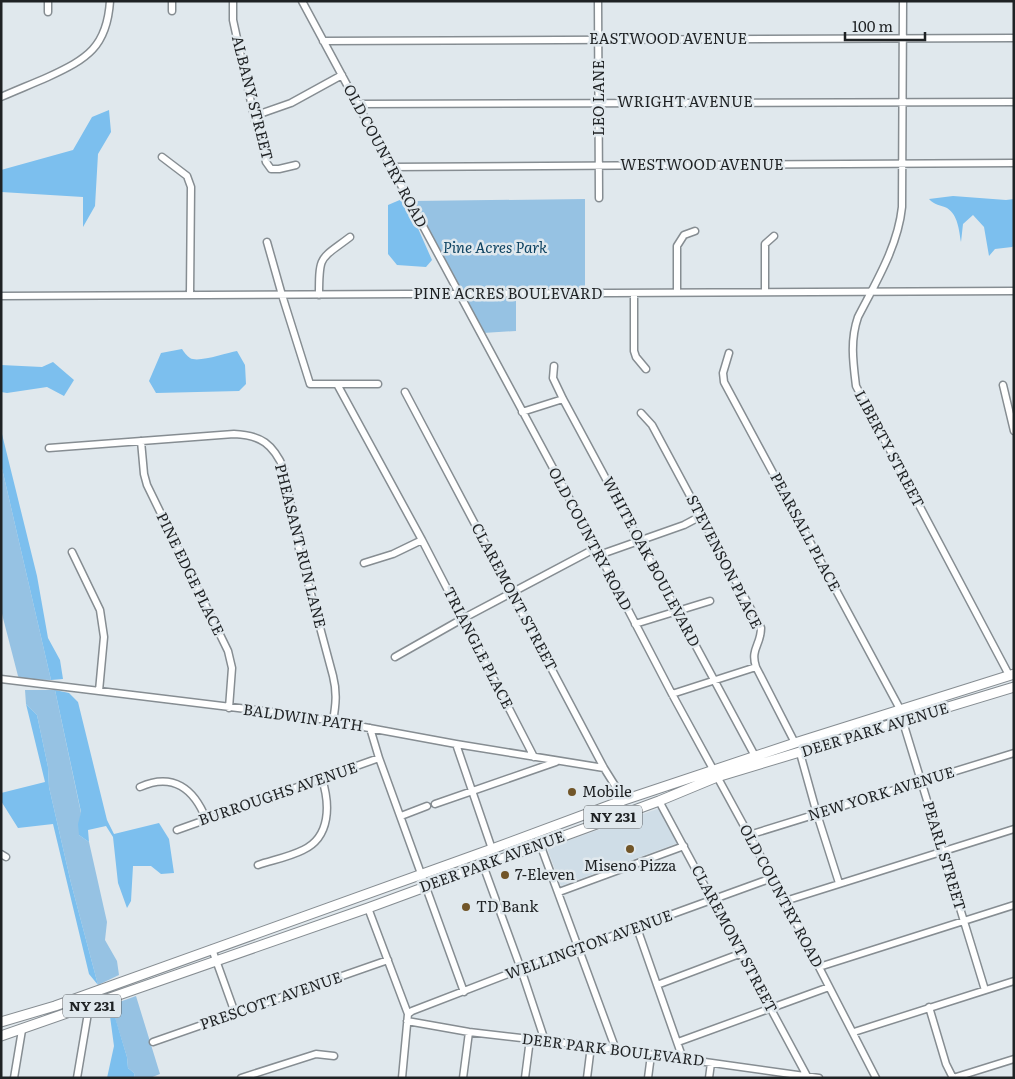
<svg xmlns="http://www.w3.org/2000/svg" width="1015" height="1079" viewBox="0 0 1015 1079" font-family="Literata,serif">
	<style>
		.built { fill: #cfdde7 }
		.green { fill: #96c2e3 }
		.forest { fill: #7cbfee }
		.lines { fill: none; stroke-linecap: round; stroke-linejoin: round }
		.minor-casing { stroke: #868d92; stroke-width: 9 }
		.major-casing { stroke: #868d92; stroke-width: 11 }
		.minor { stroke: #fff; stroke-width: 6 }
		.major { stroke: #fff; stroke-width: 9 }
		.poi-dot { fill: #715528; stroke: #e0e8ed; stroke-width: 2 }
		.labels { text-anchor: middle; stroke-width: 5; stroke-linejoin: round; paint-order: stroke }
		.shield { fill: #e0e8ed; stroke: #595d60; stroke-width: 1 }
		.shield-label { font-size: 14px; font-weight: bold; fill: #1f2224 }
		.street-label { font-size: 15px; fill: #1f2224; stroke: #e0e8ed }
		.park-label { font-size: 15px; font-style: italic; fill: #0d4261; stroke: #e0e8ed }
		.poi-label { font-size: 15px; fill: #1f2224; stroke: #e0e8ed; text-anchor: start }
	</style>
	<rect width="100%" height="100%" fill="#e0e8ed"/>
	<path class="built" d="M660 808 678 843 561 886 547 848Z"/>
	<path class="green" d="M585 199V292H516V331L483 333 413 201Z
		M1 464 51 680 20 679 18 676 3 618 1 609Z
		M25 690H55L81 813 79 835 89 842 107 922 105 940 117 961 119 975 98 985 71 883 49 787 48 767 37 715 26 704Z
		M136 996 160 1074 150 1078H135L134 1073 128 1068 127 1057 111 1005Z"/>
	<path class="forest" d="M109 110 111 132 98 154 95 206 83 227V197L1 192V170L73 150 92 117Z
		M953 196 1006 200 1014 199V246L1012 247 995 249 989 256 984 227 973 215 963 224 961 242C959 230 958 215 947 208 941 205 934 205 929 199Z
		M402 199 409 208 432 260 426 267 397 265 388 254V205Z
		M182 349C184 352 187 356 190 358 198 363 226 353 237 351L245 365 246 384 239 391 156 393 149 381 161 353Z
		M53 362 74 380 64 396 47 387 7 393 1 392V365L42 367Z
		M1 430 37 576 48 638 60 660 63 679 51 680 1 464Z
		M55 690 69 693 78 702 107 820 114 834 159 823 169 839 174 873 161 874 151 866H133L131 901 127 908 118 883 113 837 106 826 88 830 89 842 79 835 78 824 81 812Z
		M26 704 37 715 48 767 49 787 71 883 98 985 89 974 53 824 18 828 1 801V793L45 782Z
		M112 1007 127 1057 128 1068 134 1073 135 1078H107L114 1046 109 1009Z"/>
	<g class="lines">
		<g class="minor-casing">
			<path id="minor" d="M233 1V20L254 116 266 162 271 169H279L296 165
				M302 1 596 548 672 694 785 901 876 1078
				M598 1 599 198
				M903 1 902 207C898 246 876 282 858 317 850 340 853 362 856 386L1009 675
				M172 11V1
				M48 12V1
				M323 41 1014 38
				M1 97C17 90 32 84 48 77 87 59 107 47 110 1
				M357 104 1014 102
				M254 116 291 103 342 75
				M162 157 187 176 191 187 190 295
				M390 167 1014 163
				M267 242 282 295 310 384H337
				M677 292V246L684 235 695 231
				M765 292V244L774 236
				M634 293V351L636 357 646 369
				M319 295C319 254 320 260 350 237
				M1 296 1014 291
				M729 353 723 373 724 382 900 709
				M554 366 553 378 563 399 755 756
				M378 384H337L422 540 534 757
				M1003 385 1014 431
				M405 392 604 768 624 800
				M522 412 563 399
				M641 413 652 425 761 628C761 645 750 649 756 667L795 743
				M141 441 144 474 147 485 228 651 232 668 229 708
				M49 448 234 434C261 435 273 444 284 469L299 549 333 676C337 692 336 704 333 721
				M72 552 100 610 104 637 99 691
				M599 555 684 525 701 516
				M364 563 393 554 422 540
				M635 624 710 601
				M395 657 462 619 596 548
				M1 679 304 716 456 744 604 768
				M672 694 756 667
				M903 722 985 990
				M370 728 379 758 464 992
				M456 744 492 849
				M800 753 817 814 839 883
				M140 787C173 772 194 789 206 819
				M659 801 808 1078
				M435 804 556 762
				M401 816 427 806
				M177 830 379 758
				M749 835 1014 753
				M540 844 616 1050
				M1 854 6 857
				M258 865C273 860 289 857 303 850 331 837 330 804 322 779
				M483 865 521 969 545 1041
				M559 892 684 846
				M785 901 1014 829
				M368 908 408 1014 402 1078
				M637 928 683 1059
				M212 949 235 1013
				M819 967 1014 905
				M657 985 742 953
				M929 1007 946 1064 953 1078
				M408 1014 412 1011 521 969 772 878
				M407 1021 469 1032 591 1046 819 1078
				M854 1032 1014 981
				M153 1042 388 960
				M678 1042 829 987
				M14 1078 22 1030
				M77 1078 89 1007
				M241 1078 316 1054 334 1056
				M463 1078 469 1032
				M525 1078 530 1039
				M587 1078 591 1046
				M648 1078 651 1055
				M709 1078 711 1063
				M953 1078 1014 1059"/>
		</g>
		<g class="major-casing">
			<path id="major" d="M1 1022 55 1006 492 849 624 800 795 743 1014 674
				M1 1036 368 908 659 801 717 777 1014 687"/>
		</g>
		<use href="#minor" class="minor"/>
		<use href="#major" class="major"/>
	</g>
	<g class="poi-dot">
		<circle cx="572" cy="792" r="5"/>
		<circle cx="630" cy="849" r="5"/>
		<circle cx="505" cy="875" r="5"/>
		<circle cx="466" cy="907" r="5"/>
	</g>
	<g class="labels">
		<g class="shield">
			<rect x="584" y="805.5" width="58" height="23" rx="4"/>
			<rect x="63" y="994.5" width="58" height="23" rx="4"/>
		</g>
		<g class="shield-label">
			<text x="613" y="822">NY 231</text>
			<text x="92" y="1011">NY 231</text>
		</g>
		<g class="street-label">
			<text x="668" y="44">EASTWOOD AVENUE</text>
			<text transform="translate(252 98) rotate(76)" y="5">ALBANY STREET</text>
			<text transform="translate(599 98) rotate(-90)" y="5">LEO LANE</text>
			<text x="685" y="107">WRIGHT AVENUE</text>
			<text transform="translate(385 156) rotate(62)" y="5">OLD COUNTRY ROAD</text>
			<text x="702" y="170">WESTWOOD AVENUE</text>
			<text x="508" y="299">PINE ACRES BOULEVARD</text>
			<text transform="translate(889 449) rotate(62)" y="5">LIBERTY STREET</text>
			<text transform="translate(805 532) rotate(62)" y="5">PEARSALL PLACE</text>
			<text transform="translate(590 539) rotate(62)" y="5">OLD COUNTRY ROAD</text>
			<text transform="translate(300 546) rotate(76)" y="5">PHEASANT RUN LANE</text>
			<text transform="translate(651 562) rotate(62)" y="5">WHITE OAK BOULEVARD</text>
			<text transform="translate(724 562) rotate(63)" y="5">STEVENSON PLACE</text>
			<text transform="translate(190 574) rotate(64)" y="5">PINE EDGE PLACE</text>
			<text transform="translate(514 597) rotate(62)" y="5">CLAREMONT STREET</text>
			<text transform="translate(478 648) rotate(63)" y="5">TRIANGLE PLACE</text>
			<text transform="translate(303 718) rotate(8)" y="5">BALDWIN PATH</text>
			<text transform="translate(875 730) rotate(-17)" y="5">DEER PARK AVENUE</text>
			<text transform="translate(278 794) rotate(-19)" y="5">BURROUGHS AVENUE</text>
			<text transform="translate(881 794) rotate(-17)" y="5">NEW YORK AVENUE</text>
			<text transform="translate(944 856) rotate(73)" y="5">PEARL STREET</text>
			<text transform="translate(492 862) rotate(-20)" y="5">DEER PARK AVENUE</text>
			<text transform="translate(781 896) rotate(62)" y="5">OLD COUNTRY ROAD</text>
			<text transform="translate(734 939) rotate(62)" y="5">CLAREMONT STREET</text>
			<text transform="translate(589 945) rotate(-20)" y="5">WELLINGTON AVENUE</text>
			<text transform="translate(271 1001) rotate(-19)" y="5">PRESCOTT AVENUE</text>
			<text transform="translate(613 1050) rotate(7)" y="5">DEER PARK BOULEVARD</text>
		</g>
		<g class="park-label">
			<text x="495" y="253">Pine Acres Park</text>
		</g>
		<g class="poi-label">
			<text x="582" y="797">Mobile</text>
			<text x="630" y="871" text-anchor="middle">Miseno Pizza</text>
			<text x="515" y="880">7-Eleven</text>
			<text x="476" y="912">TD Bank</text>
		</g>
	</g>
	<rect width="1015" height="1079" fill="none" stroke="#1f2224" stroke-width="5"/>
	<path d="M845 32v8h80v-8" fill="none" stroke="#1f2224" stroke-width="2.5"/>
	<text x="852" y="32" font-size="15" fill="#1f2224" stroke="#e0e8ed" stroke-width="4" paint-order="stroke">100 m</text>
</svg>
